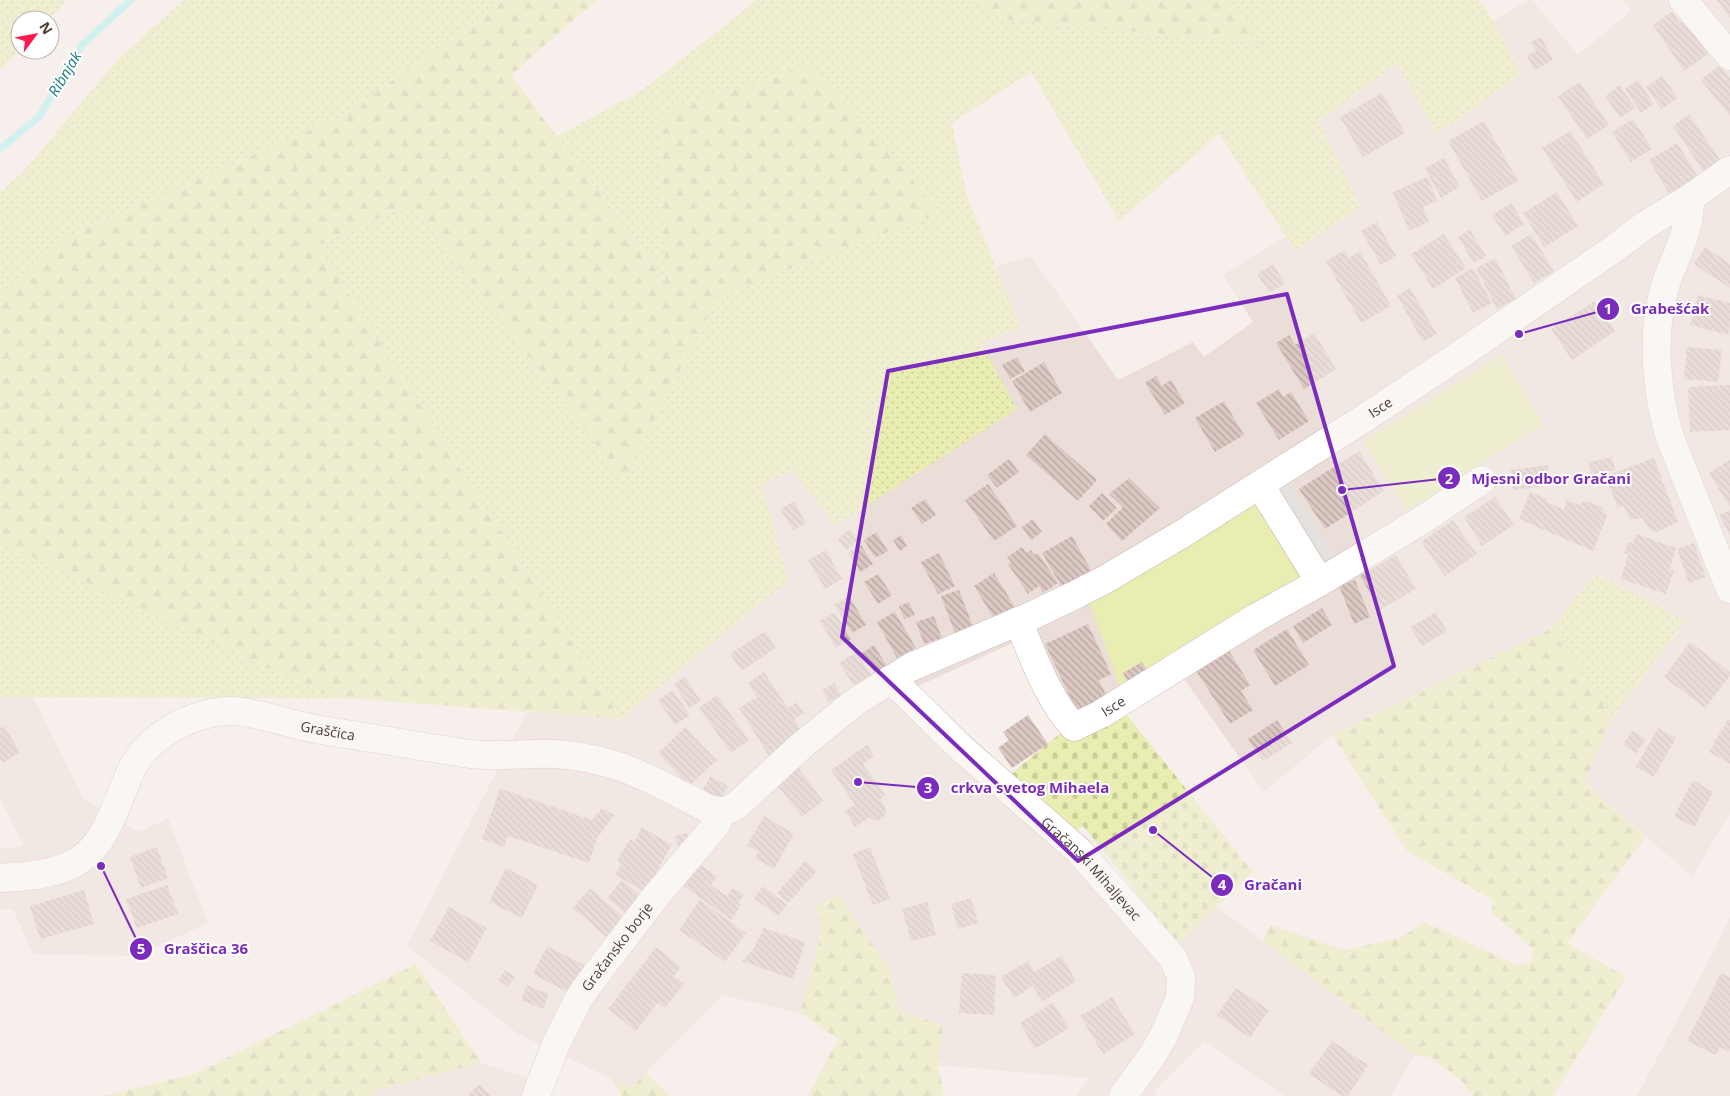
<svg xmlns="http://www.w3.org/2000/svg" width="1730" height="1096" viewBox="0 0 1730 1096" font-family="'Open Sans',sans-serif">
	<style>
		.residential { fill: #ebded9 }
		.grass { fill: url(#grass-dots) }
		.forest { fill: url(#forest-firs) }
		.cemetery { fill: url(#cemetery-stones) }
		.park { fill: #e9edb2 }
		.parking { fill: #e5e1df }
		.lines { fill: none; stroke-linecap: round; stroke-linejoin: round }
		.stream { stroke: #a4f4f6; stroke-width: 7 }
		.building { fill: url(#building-back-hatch) }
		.minor-casing { stroke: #c6b5af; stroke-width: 29 }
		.minor { stroke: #fff; stroke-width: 28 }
		.marked { fill: none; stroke: #7b2cbf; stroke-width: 4; stroke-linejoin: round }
		.labels { text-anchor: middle; stroke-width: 4; stroke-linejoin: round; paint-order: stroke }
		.street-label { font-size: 14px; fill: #4c3c38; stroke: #fff }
		.water-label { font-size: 15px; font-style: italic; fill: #1f8083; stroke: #fff }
		.leader { fill: none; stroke: #7b2cbf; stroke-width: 2 }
		.callout-dot { fill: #7b2cbf; stroke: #fff; stroke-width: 2 }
		.mark-label { font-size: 15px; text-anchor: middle; font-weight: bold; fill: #fff }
		.callout-label { font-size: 15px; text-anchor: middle; font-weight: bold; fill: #7b2cbf; stroke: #fff; stroke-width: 4; stroke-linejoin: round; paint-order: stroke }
	</style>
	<defs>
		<pattern id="grass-dots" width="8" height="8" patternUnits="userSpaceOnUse" patternTransform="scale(1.25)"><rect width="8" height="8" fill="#e9edb2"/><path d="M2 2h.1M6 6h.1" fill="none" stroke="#cacc9a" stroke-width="1.8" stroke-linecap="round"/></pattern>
		<pattern id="forest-firs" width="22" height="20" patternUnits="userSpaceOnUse" patternTransform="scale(1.25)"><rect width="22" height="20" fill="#e9edb2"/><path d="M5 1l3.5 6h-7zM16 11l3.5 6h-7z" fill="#cacc9a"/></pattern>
		<pattern id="cemetery-stones" width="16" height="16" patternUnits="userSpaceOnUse" patternTransform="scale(1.25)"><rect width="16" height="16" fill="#e9edb2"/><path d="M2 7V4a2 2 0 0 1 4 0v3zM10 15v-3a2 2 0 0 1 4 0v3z" fill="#cacc9a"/></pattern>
		<pattern id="building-back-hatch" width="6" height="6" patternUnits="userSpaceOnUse" patternTransform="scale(1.25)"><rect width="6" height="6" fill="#dcc8c2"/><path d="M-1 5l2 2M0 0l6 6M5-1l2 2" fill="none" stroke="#b5a49f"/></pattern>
	</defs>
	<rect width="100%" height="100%" fill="#f6efeb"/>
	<path class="residential" d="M1529 0H1532L1578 55 1631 11 1623 0H1730V814L1692 876 1583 782 1612 718 1686 622 1596 573 1551 629 1332 735 1264 792 1184 679 1121 708 1075 739 1015 642 916 687 1178 944 1217 907 1415 1055 1390 1096H1285L1204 1041 1157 1088 1155 1096H1077L1089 1078 938 1065 943 1026 899 1010 890 970 816 905 822 929 800 1013 722 995 631 1088 517 1033 407 946 527 712 621 719 762 485 793 469 981 342 1021 328 996 267 1031 256 1118 380 1193 342 1204 357 1253 322 1223 275 1285 237 1294 251 1318 122 1396 64 1437 134 1520 76 1494 21Z
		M0 697H33L83 798 138 832 168 819 208 923 136 956 33 954 13 909 0 910V849L24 846 0 798Z
		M1730 917V1096H1637L1721 937Z
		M481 1063 528 1078 525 1096H370L378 1090Z"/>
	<path class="grass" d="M0 0H67L49 20H20V50L0 70Z
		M184 0H503L497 6 344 115 57 242 0 295V192L23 172 118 59Z
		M757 0H970L1010 20 1257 43 1230 0H1479L1494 21 1521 75 1437 134 1396 64 1319 122 1361 207 1295 251 1219 134 1119 221 1031 72 952 123 967 197 1021 328 981 343 1017 409 835 526 793 470 762 485 788 581 621 719 317 245 412 204 624 481 717 296 940 212 667 283 557 136 643 90Z
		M0 541 339 698 0 697Z
		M1596 573 1686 621 1612 718 1551 629Z"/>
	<path class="forest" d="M503 0H597L511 75 666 282 658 114 809 64 941 212 717 296 624 481 412 204 317 245 621 719 331 697 0 542V295L57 242 344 115 497 6Z
		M970 0H1230L1258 43 1010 20Z
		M1551 629 1612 718 1584 782 1645 837 1567 943 1626 977 1553 1096H1473L1461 1080 1430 1057 1415 1055 1262 941 1271 925 1344 950 1400 938 1424 922 1517 965 1532 961 1533 949 1491 912 1494 901 1407 851 1332 735Z
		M839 895 890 970 899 1010 943 1026 938 1065 944 1096H808L838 1039 800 1013 822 929 816 905Z
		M416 964 481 1063 378 1090 370 1096H103L194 1074Z
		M646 1073 670 1096H622L612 1079 631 1088Z"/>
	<path class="cemetery" d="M1121 708 1253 872 1178 944 1083 826 1071 834 1006 778 1067 728Z"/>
	<path class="park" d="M1501 355 1544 424 1407 511 1364 442Z
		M1264 502 1302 574 1293 583 1187 642 1123 695 1089 601 1250 505Z"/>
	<path class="parking" d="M1288 483 1337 560 1326 566 1271 494Z"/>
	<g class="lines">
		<path class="stream" d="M0 149 39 117 82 45 131 0"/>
	</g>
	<path class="building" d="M1717 0H1730V18Z
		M1672 12 1680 23 1686 18 1714 50 1684 71 1653 25Z
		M1541 37 1553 60 1535 70 1527 56 1536 51 1531 42Z
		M1720 65 1730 77V116L1701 80Z
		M1662 76 1678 98 1661 109 1646 87Z
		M1638 80 1654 104 1641 113 1625 89Z
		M1580 82 1609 125 1587 139 1558 96Z
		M1620 85 1635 108 1620 118 1605 96Z
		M1382 93 1405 133 1363 157 1340 117Z
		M1689 114 1720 160 1703 171 1673 126Z
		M1633 119 1652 149 1631 162 1612 132Z
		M1484 121 1518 181 1482 201 1448 141Z
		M1570 131 1604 184 1577 202 1542 148Z
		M1677 143 1698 177 1670 195 1649 160Z
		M1444 158 1460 187 1441 198 1425 168Z
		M1428 177 1437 201 1423 207 1429 222 1409 231 1393 192Z
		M1557 192 1578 226 1544 247 1523 213Z
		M1511 203 1524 224 1505 236 1492 215Z
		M1377 222 1396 256 1381 265 1361 231Z
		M1470 230 1486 256 1474 263 1458 237Z
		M1444 234 1466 268 1433 289 1411 254Z
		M1531 234 1554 271 1534 283 1511 246Z
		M1705 247 1730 264V288L1694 264Z
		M1345 250 1349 258 1360 251 1391 306 1361 323 1326 261Z
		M1495 258 1516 299 1497 309 1476 268Z
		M1273 264 1285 284 1269 293 1257 274Z
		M1473 268 1492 303 1473 313 1455 278Z
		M1410 288 1437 334 1423 342 1397 296Z
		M1698 295 1730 303V325L1728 335 1690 325Z
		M1595 301 1615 331 1572 360 1551 329Z
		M1314 333 1336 369 1304 389 1276 343 1289 335 1295 345Z
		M1687 347 1722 350 1718 382 1684 379Z
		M1017 357 1025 371 1010 379 1002 365Z
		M1044 362 1062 393 1030 412 1012 381Z
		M1156 376 1162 386 1171 380 1185 403 1165 415 1145 383Z
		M1730 385V430L1690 432 1688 387Z
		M1279 389 1283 397 1291 392 1309 421 1279 440 1256 403Z
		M1224 401 1244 435 1215 452 1195 418Z
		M1045 434 1097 480 1078 501 1026 455Z
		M1359 451 1384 491 1325 529 1299 489Z
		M1612 457 1615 470 1591 475 1589 462Z
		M1654 458 1678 522 1657 532 1648 528 1642 518 1630 520 1623 505 1618 508 1605 476Z
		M1009 459 1019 472 997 488 987 475Z
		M1730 460V505L1729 506 1709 473Z
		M1548 465 1550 485 1513 490 1510 470Z
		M1129 478 1160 508 1122 541 1106 524 1123 507 1109 494Z
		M988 484 1017 526 994 541 965 500Z
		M1530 492 1547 499 1546 502 1564 509 1567 500 1579 505 1586 501 1602 507 1607 516 1593 551 1519 519Z
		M1102 493 1117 508 1103 521 1089 506Z
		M1495 497 1514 525 1482 546 1464 517Z
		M925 499 936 515 922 524 911 508Z
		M794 501 806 523 793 530 780 509Z
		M1730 510V535L1719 515Z
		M1033 519 1042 532 1031 540 1022 527Z
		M1453 520 1477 554 1445 576 1421 542Z
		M850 529 858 540 846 550 838 539Z
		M876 532 888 551 875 558 864 540Z
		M1636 534 1676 548 1670 569 1674 570 1666 594 1621 579 1628 555 1651 563 1624 553 1628 542 1633 544Z
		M901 535 907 546 900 551 893 540Z
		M1072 536 1093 574 1064 591 1042 553Z
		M1694 543 1706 577 1689 583 1677 549Z
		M861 545 873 564 860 572 848 553Z
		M1022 547 1026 553 1031 550 1034 555 1038 553 1058 583 1043 593 1039 586 1028 594 1008 564 1011 562 1007 557Z
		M826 550 842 579 825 589 808 560Z
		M939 553 955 586 938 594 921 562Z
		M1396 555 1416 589 1380 610 1360 576Z
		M994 573 1016 609 996 622 974 586Z
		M878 574 892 595 878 604 864 582Z
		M1355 580 1370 617 1354 624 1339 586Z
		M959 590 974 629 956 636 941 596Z
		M849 596 866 625 852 633 834 605Z
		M909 602 915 615 904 619 899 606Z
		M1322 608 1332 625 1303 643 1293 626Z
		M835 612 851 639 836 648 820 621Z
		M895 612 916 648 897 658 877 622Z
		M1436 612 1447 631 1422 646 1410 627Z
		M934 616 942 638 924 644 916 622Z
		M1088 624 1111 674 1099 680 1107 697 1077 712 1045 644Z
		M1287 629 1309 665 1275 686 1253 650Z
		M765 631 776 648 742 671 730 654Z
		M1690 642 1730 672V676L1705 708 1664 677Z
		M874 645 888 668 876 676 862 653Z
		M1228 649 1250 685 1241 691 1253 710 1230 724 1195 669Z
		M856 652 874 678 856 689 839 663Z
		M1142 662 1151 678 1131 688 1123 673Z
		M764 672 788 708 797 702 804 713 794 719 805 736 770 758 739 708 757 697 748 683Z
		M685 677 701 701 689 708 674 684Z
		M834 683 841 695 829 702 822 690Z
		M673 690 690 715 675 725 658 700Z
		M717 695 749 740 731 753 699 708Z
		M1028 715 1048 744 1012 768 998 748 1009 740 1003 732Z
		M1728 719 1730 720V764L1709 752Z
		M1277 720 1292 743 1263 761 1248 739Z
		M4 726 20 752 3 763 0 759V728Z
		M685 727 717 760 689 786 658 753Z
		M1658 728 1676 738 1654 777 1636 767Z
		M1633 730 1646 739 1636 754 1623 745Z
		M867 745 874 756 863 764 885 795 880 800 885 806 886 813 883 818 877 821 872 820 870 817 855 827 845 811 855 805 831 770Z
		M798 767 823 801 802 817 776 784Z
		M710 776 728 786 717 806 699 797Z
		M1693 780 1713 792 1694 827 1674 816Z
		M500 789 592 820 602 808 614 815 597 838 589 863 508 836 504 847 482 839Z
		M764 816 794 834 774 869 755 858 758 852 747 845Z
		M642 827 672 845 645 892 615 875 621 864 617 861 630 839 634 842Z
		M688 833 692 846 679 850 675 836Z
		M157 847 168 878 141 888 130 857Z
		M870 847 890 899 873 905 853 854Z
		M805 861 817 871 788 903 777 893Z
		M699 864 717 876 711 885 727 896 733 888 744 895 738 903 741 905 731 920 679 883Z
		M506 868 538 885 522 918 489 902Z
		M622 880 645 900 630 917 607 898Z
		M167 885 178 914 137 928 126 899Z
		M763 886 787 905 778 916 754 898Z
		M590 888 628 921 611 941 573 908Z
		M84 890 94 924 40 939 30 906Z
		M971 898 978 923 958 929 951 904Z
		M700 900 746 933 725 962 679 930Z
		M927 902 936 935 911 941 902 909Z
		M449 907 487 928 468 962 430 941Z
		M764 928 805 942 793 979 742 961 754 948Z
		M547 946 588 967 573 995 533 974Z
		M656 947 681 967 674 976 684 984 665 1008 658 1003 636 1031 608 1009Z
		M1061 956 1076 981 1042 1002 1033 986 1014 998 1001 977 1028 961 1034 972Z
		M505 970 515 977 508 987 499 980Z
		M962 973 996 975 994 1015 959 1013Z
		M1721 973 1730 977V1051L1729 1052 1720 1047 1716 1055 1687 1041Z
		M527 985 549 994 543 1009 521 1000Z
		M1236 988 1269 1010 1250 1038 1217 1015Z
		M1112 997 1135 1034 1103 1054 1080 1016Z
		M1053 1002 1069 1028 1035 1049 1020 1023Z
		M1332 1041 1368 1065 1348 1096H1342L1309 1074Z
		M479 1084 491 1096H467Z"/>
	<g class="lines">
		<g class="minor-casing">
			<g id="minor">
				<path d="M1683 0 1730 56"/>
				<path d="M1690 198C1690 205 1690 213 1688 221 1684 243 1672 265 1665 286 1651 333 1656 389 1669 435L1730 589"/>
				<path d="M1260 485 1320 582"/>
				<path id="s1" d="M1018 621C1034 657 1047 698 1074 727L1101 714 1257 617 1320 582 1422 520 1482 480"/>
				<path id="s2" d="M891 679 960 747 1079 851 1173 958 1181 977 1180 998 1163 1037 1152 1056 1123 1096"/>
				<path id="s3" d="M0 878C23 877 50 875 71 865 110 846 115 800 134 765 142 751 156 738 171 729 188 718 211 711 232 711 258 712 285 723 311 728 342 734 374 738 406 744 427 747 449 751 470 754 508 758 548 749 586 758 601 761 615 764 629 770 656 781 682 796 709 809 720 812 727 812 737 805L801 746 855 702 911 667 1031 616 1073 596 1106 579 1182 534 1363 419 1458 356 1615 248 1644 226 1690 198 1730 170"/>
				<path id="s4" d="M536 1096 556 1044 579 998 591 981 656 896 716 825 722 812"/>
			</g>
		</g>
		<use href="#minor" class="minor"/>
	</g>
	<path d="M0 0H1730V1096H0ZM1287 294 1394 666 1078 861 842 637 888 371Z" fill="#f6efeb" fill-opacity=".55" fill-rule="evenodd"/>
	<path class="marked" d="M1287 294 1394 666 1078 861 842 637 888 371Z"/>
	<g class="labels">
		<g class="street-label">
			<text dy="5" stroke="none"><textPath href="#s3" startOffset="1592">Isce</textPath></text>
			<text dy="5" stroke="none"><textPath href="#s1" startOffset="165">Isce</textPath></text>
			<text dy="5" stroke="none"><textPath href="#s3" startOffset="408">Graščica</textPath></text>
			<text dy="5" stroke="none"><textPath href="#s2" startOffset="276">Gračanski Mihaljevac</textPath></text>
			<text dy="5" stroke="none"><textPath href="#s4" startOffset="171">Gračansko borje</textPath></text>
		</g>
		<g class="water-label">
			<text transform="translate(65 74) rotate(-59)" y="5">Ribnjak</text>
		</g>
	</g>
	<path class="leader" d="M1519 334L1608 309M1342 490L1449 478M858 782L928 788M1153 830L1222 885M101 866L141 949"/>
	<g class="callout-dot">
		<circle cx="1519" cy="334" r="5"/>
		<circle cx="1342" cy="490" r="5"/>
		<circle cx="858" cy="782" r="5"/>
		<circle cx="1153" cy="830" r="5"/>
		<circle cx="101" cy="866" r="5"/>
		<circle cx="1608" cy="309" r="12"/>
		<circle cx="1449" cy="478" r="12"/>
		<circle cx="928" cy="788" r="12"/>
		<circle cx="1222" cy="885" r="12"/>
		<circle cx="141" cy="949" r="12"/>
	</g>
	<g class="mark-label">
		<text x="1608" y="314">1</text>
		<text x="1449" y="484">2</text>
		<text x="928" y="793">3</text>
		<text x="1222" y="890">4</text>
		<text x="141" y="954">5</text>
	</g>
	<g class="callout-label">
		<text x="1670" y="314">Grabešćak</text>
		<text x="1551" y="484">Mjesni odbor Gračani</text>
		<text x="1030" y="793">crkva svetog Mihaela</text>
		<text x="1273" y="890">Gračani</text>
		<text x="206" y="954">Graščica 36</text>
	</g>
	<g transform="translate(35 35) rotate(58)"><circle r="24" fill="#ffffff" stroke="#b7b1af"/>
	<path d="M0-4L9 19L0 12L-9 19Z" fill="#ff194f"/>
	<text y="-8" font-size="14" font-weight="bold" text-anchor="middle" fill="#4c3c38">N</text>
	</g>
</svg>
